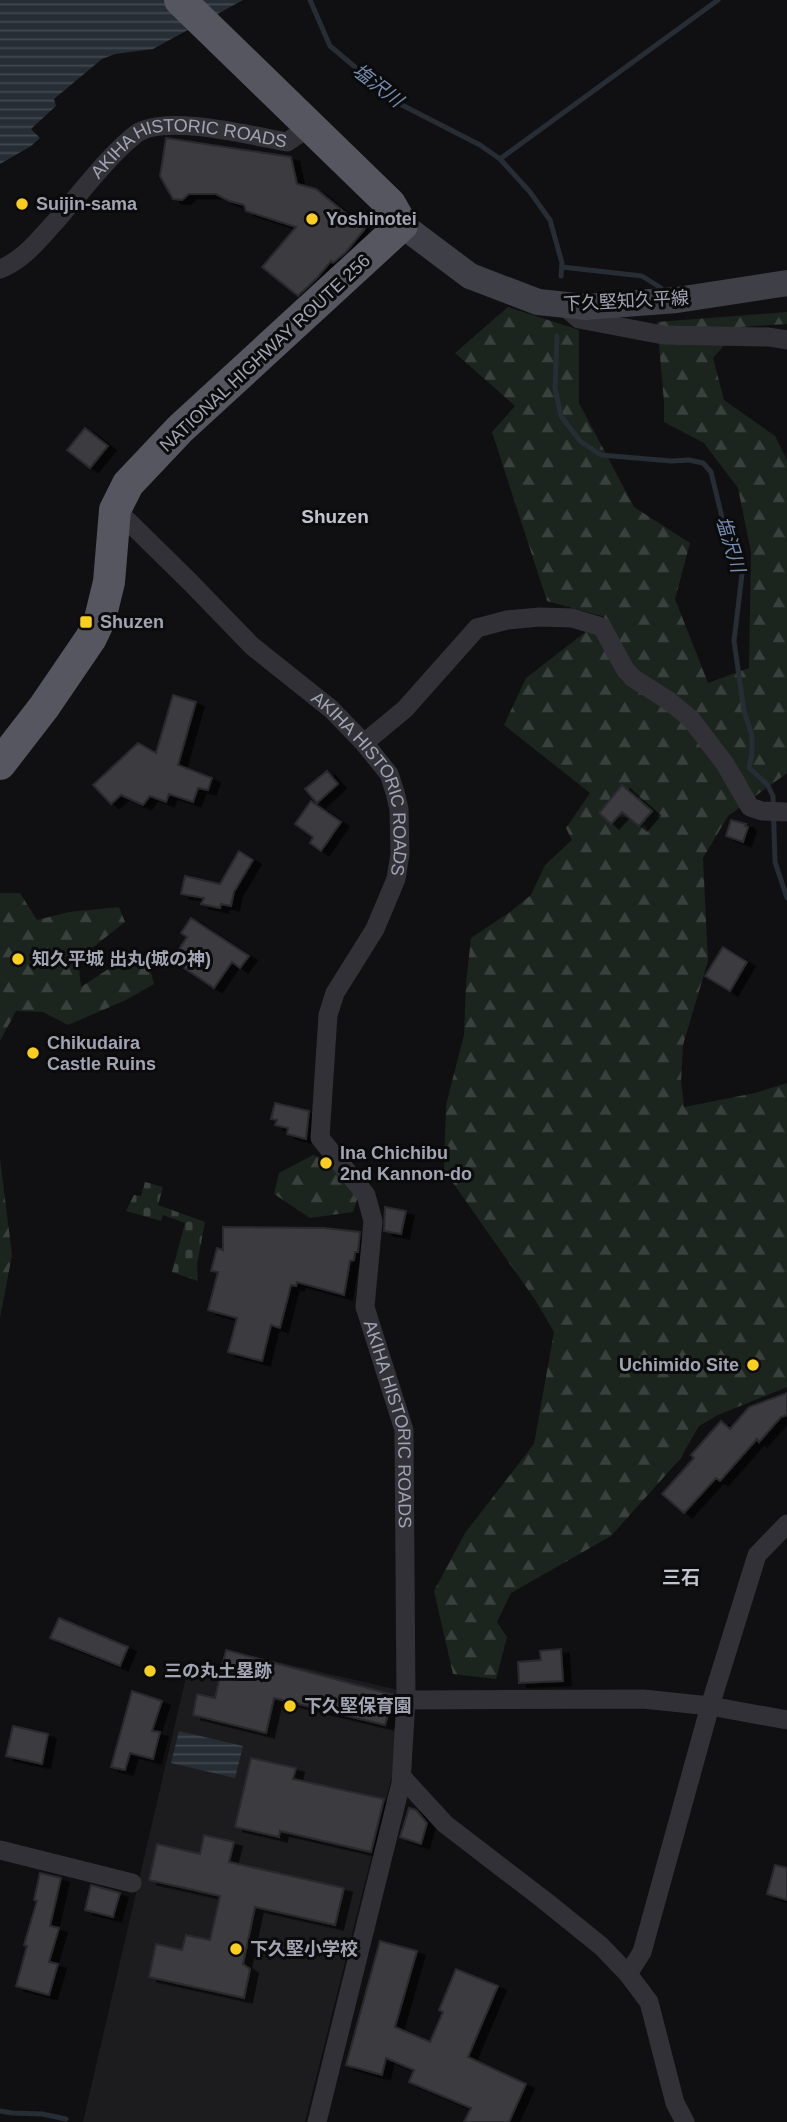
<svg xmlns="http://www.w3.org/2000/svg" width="787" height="2122" viewBox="0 0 787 2122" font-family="Arial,'Noto Sans JP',sans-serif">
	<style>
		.built { fill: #1c1c1f }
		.forest { fill: url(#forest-firs) }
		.cemetery { fill: url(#cemetery-stones) }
		.water { fill: url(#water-rules) }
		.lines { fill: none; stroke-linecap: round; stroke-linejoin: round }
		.stream { stroke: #262d35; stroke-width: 5 }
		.building { fill: #3a3a3f; stroke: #2a2a2e; stroke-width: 2; filter: url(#shadow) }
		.minor { stroke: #313137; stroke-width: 19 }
		.secondary { stroke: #3f4047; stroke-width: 26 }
		.trunk { stroke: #55565f; stroke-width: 32 }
		.poi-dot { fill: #face1f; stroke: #0b0b0c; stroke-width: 2.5 }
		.labels { text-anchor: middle; stroke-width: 6; stroke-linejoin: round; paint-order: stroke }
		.street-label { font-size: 18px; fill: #a0a4b3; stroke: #0b0b0c }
		.poi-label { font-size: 18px; font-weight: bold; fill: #a0a4b3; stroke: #0b0b0c; text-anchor: start }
		.water-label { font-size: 19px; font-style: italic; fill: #758db1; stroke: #0b0b0c }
		.neighbourhood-label { font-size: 19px; font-weight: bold; fill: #c1c3cf; stroke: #0b0b0c }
	</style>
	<defs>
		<pattern id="forest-firs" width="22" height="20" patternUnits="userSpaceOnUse" patternTransform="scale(1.75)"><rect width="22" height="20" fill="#1c241e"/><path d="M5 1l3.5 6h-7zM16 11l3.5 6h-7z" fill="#3a413c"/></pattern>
		<pattern id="cemetery-stones" width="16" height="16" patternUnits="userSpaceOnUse" patternTransform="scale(1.75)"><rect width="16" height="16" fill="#1c241e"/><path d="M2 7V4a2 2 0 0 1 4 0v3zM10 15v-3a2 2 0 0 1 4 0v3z" fill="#3a413c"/></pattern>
		<pattern id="water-rules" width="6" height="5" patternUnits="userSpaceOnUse" patternTransform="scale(1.75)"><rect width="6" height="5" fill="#262d35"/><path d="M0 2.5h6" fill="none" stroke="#424850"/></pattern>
		<filter id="shadow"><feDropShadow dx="8" dy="4.5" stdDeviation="0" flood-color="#0009"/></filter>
	</defs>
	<rect width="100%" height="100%" fill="#101012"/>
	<path class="built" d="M226 1650 403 1691 392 1775 305 2122H83L188 1668 196 1664 219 1670Z"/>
	<path class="forest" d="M508 307 579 330V403L634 507 690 543 675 599 708 683 749 668 751 552 738 488 704 443 664 422V402L657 322 787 312V324L740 327 713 358 724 400 775 436 787 460V773L728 816 703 858 708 961 683 1045 681 1081 684 1107 755 1093 787 1083V1387L718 1415 699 1426 680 1459 611 1536 511 1593 497 1622 507 1637 496 1679 453 1674 434 1591 465 1533 534 1444 554 1332 536 1301 444 1170 446 1105 464 1035 466 983 471 938 510 912 531 895 545 865 572 840 566 828 590 793 504 725 526 678 605 617 547 601 492 432 515 406 455 353Z
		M0 893H20L37 920 69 912 119 907 125 922 78 959 81 987 119 962 148 961 154 984 126 1000 68 1025 43 1012 16 1011 0 1041Z
		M313 1155 332 1162 358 1197 353 1212 310 1218 274 1194 279 1173Z
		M0 1158 12 1255 0 1318Z"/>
	<path class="cemetery" d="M145 1182 163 1187 158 1205 205 1222 197 1264 198 1281 172 1272 185 1223 163 1215 161 1221 126 1211 134 1195 141 1196Z"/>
	<path class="water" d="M0 0H243L153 49 115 54 102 59 54 99 56 106 31 129 40 138 31 146 0 164Z
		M179 1731 243 1746 235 1778 171 1763Z"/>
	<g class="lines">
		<path class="stream" d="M310 0 330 46 398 103 480 145 500 159 530 192 550 220 562 263 561 276
			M500 159 718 0
			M562 267 642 276 661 288
			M557 336 555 388 561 416 580 441 601 455 671 461 689 460 703 463 711 472 730 550 742 574 734 641 744 711 752 735V754L749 768 767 784 773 796 775 862 787 898
			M0 2111 12 2113 42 2114 66 2119"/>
	</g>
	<path class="building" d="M166 138 291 157 297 184 316 189 365 229 346 252 333 263 331 261 317 278 298 296 262 267 296 227 246 211 244 205 229 201 216 194H189L182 200 173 199 160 176Z
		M85 428 108 446 90 468 67 450Z
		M173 695 196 702 178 765 212 778 208 790 198 788 193 802 169 794 166 802 150 796 143 805 121 795 111 804 93 785 138 743 156 753Z
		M327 771 338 784 317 803 305 789Z
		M622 785 652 811 639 826 622 812 611 824 599 813Z
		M311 801 341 822 321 851 310 843 313 837 295 824Z
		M731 820 746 824 745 826 748 827 743 842 726 836Z
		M239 851 253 860 234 892 231 906 221 904 220 908 201 904 204 898 181 894 185 876 220 884Z
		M191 918 249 956 240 968 232 962 214 988 172 960 187 937 181 933Z
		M723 947 747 962 730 991 705 976Z
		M275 1103 309 1111 306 1139 287 1134 288 1128 275 1125 277 1120 271 1119Z
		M385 1207 406 1211 401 1234 384 1231Z
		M223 1227 324 1228 360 1232 358 1252H355L354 1260 350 1261 344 1295 297 1282 296 1286 291 1285 280 1328 271 1325 262 1361 228 1352 237 1318 208 1310 218 1272 211 1271 217 1248 223 1250Z
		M787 1393V1415L781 1417 759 1442 757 1439 720 1481 716 1478 684 1513 662 1494 694 1458 691 1455 721 1421 730 1429 749 1407Z
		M59 1618 128 1647 120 1666 50 1638Z
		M561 1649 563 1681 519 1683 518 1662 541 1660 540 1651Z
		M226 1650 394 1695 385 1725 274 1698 266 1733 193 1715 197 1694 215 1698Z
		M132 1691 162 1701 152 1731 160 1732 153 1759 130 1753 125 1770 111 1767Z
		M13 1726 48 1734 42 1764 6 1756Z
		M251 1758 296 1768 293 1779 384 1799 371 1852 280 1831 279 1837 235 1827Z
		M409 1808 416 1810 427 1823 421 1844 400 1837Z
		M204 1835 234 1842 229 1862 344 1888 335 1925 255 1907 243 1964 250 1969 244 1998 149 1977 156 1944 182 1950 186 1935 210 1940 220 1896 149 1880 157 1844 200 1854Z
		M775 1865 787 1868V1900L767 1894Z
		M40 1873 61 1878 50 1926 59 1928 49 1962 58 1964 49 1995 16 1986 27 1946 24 1945 37 1901 34 1900Z
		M91 1885 120 1893 113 1917 85 1910Z
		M380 1941 417 1951 395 2027 430 2042 443 2012 439 2010 456 1969 498 1986 468 2057 526 2084 509 2122H464L471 2108 409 2082 414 2070 386 2058 382 2075 346 2065Z"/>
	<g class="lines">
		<g class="minor">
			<path id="s1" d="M0 269C24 260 39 239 56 221 79 195 109 155 136 134 164 113 253 136 287 142L311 126"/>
			<path d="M564 306 579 319 663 335 769 337 787 340"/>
			<path id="s2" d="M114 517 128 521 190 582 252 646 331 709 364 743 389 774 395 792 399 809 400 854 396 879 375 929 335 993 328 1015 320 1138 366 1195 373 1221 365 1307 404 1430 406 1700 401 1783 317 2122"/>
			<path d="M364 743 405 709 477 628 507 620 540 617 572 618 602 627 625 669 633 678 669 701 691 719 725 764 750 807 762 811 785 812"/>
			<path d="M406 1700 643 1699 710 1706 787 1720"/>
			<path d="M402 1777 445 1824 544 1900 601 1946 628 1974 649 2002 675 2103 685 2122"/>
			<path d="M0 1850 132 1883"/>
			<path d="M628 1974 642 1952 710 1706 757 1555 787 1524"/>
		</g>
		<path class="secondary" d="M402 225 470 276 538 302 586 307 677 300 787 283"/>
		<path class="trunk" d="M0 764 44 707 91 638 100 619 109 582 115 510 128 484 180 429 402 225 390 204 180 0"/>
	</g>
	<g class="poi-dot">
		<circle cx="22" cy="204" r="7"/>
		<circle cx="312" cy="219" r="7"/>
		<rect x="79" y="615" width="14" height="14" rx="3.5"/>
		<circle cx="18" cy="959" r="7"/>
		<circle cx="33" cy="1053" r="7"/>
		<circle cx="326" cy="1163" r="7"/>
		<circle cx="753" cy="1365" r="7"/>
		<circle cx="150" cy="1671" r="7"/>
		<circle cx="290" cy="1706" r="7"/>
		<circle cx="236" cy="1949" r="7"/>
	</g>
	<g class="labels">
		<g class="street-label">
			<text dy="6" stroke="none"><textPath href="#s1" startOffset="240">AKIHA HISTORIC ROADS</textPath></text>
			<text transform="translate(626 301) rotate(-3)" y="6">下久堅知久平線</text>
			<text transform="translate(265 353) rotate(-43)" y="6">NATIONAL HIGHWAY ROUTE 256</text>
			<text dy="6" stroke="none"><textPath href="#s2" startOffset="376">AKIHA HISTORIC ROADS</textPath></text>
			<text dy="6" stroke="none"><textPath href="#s2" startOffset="1069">AKIHA HISTORIC ROADS</textPath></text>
		</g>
		<g class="poi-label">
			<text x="36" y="210">Suijin-sama</text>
			<text x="326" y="225">Yoshinotei</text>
			<text x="100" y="628">Shuzen</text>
			<text x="32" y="965">知久平城 出丸(城の神)</text>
			<text x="47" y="1049">Chikudaira<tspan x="47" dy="21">Castle Ruins</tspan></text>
			<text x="340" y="1159">Ina Chichibu<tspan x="340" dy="21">2nd Kannon-do</tspan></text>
			<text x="739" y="1371" text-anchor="end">Uchimido Site</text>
			<text x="164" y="1677">三の丸土塁跡</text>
			<text x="304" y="1712">下久堅保育園</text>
			<text x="250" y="1955">下久堅小学校</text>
		</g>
		<g class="water-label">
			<text transform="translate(378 85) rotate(38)" y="7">塩沢川</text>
			<text transform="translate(731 544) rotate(73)" y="7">塩沢川</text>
		</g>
		<g class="neighbourhood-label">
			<text x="335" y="523">Shuzen</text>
			<text x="681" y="1584">三石</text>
		</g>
	</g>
</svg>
